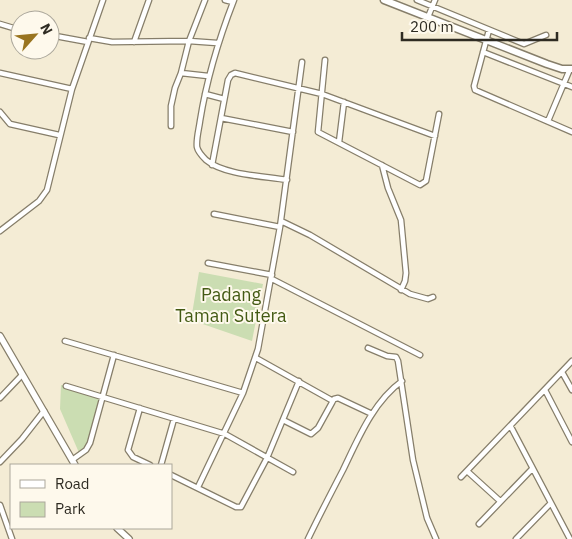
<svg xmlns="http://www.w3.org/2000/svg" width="572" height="539" viewBox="0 0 572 539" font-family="'IBM Plex Sans',sans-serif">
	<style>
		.green { fill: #cbddb2 }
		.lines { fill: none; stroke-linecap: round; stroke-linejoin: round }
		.minor-casing { stroke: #867e6a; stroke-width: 7 }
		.tertiary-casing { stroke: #867e6a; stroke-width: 8 }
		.secondary-casing { stroke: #867e6a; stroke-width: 9 }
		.minor { stroke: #fff; stroke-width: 4.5 }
		.tertiary { stroke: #fff; stroke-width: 5.5 }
		.secondary { stroke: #fff; stroke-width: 6 }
		.labels { text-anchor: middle; stroke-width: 4; stroke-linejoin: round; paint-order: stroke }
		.park-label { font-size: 18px; fill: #435a13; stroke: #fef9ec }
	</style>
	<rect width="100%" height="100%" fill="#f4ecd5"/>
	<path class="green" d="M199 272 263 284 252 341 191 320Z
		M61 385 103 397 90 443 80 455 60 409Z"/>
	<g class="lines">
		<g class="minor-casing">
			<path id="minor" d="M225 0 233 2
				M234 0C218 41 207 77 200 121 199 129 196 139 197 147 198 152 202 156 206 160 224 175 263 176 287 180
				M417 0 524 44 546 35
				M428 17 435 0
				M0 24 20 30
				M489 30 474 86 475 90 572 132
				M50 35 88 42
				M89 38 112 42 189 41 217 43
				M134 42 149 0
				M483 52 572 87
				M325 60 318 132 420 185 426 181 439 114
				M0 73 72 89
				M181 73 208 76
				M205 94 224 99
				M0 112 10 124 59 135
				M221 118 293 132
				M548 121 570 69
				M171 126V106L175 88 181 73 189 41 205 0
				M339 142 344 102
				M212 165 228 80 231 75 235 73 322 94 435 136
				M382 165 388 188 401 220 406 273 405 281 401 290
				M214 214 280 227
				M281 221 310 235 410 294 428 299 433 297
				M0 231 39 201 47 190 72 89 103 0
				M208 263 272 275
				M272 279 420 355
				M65 341 243 393
				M368 348 387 356 396 357 398 361 413 460 427 518 436 539
				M256 358 333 401
				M562 372 572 390
				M66 386 225 434 293 472
				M545 390 572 442
				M0 398 22 375
				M140 408 128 450 133 457 150 465
				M283 420 311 434 318 428 334 399 338 398 372 414
				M511 427 570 539
				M72 460 86 450 90 443 114 355
				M0 462 22 439 44 411
				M161 465 174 419
				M467 471 500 501
				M171 475 236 507H241L267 458 299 381
				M461 477 572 361
				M198 487 243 393 258 349 280 227 302 62
				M0 505 12 539
				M479 524 532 469
				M308 539C319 516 331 493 343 470 358 439 373 402 402 381
				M516 539 550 504"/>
		</g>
		<g class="tertiary-casing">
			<path id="tertiary" d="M0 336 75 465
				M117 528 129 539"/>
		</g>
		<g class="secondary-casing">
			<path id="secondary" d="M384 0 547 64 562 69H572"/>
		</g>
		<use href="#minor" class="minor"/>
		<use href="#tertiary" class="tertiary"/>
		<use href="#secondary" class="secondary"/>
	</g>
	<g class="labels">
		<g class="park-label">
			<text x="231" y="301">Padang<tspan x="231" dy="21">Taman Sutera</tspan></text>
		</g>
	</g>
	<rect x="10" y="464" width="162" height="65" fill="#fef9ec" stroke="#aba79b"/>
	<rect x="20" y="480" width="25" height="8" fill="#ffffff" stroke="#aba79b"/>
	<text x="55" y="489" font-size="15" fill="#2e2b22">Road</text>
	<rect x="20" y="502" width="25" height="15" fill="#cbddb2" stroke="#aba79b"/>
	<text x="55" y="514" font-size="15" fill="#2e2b22">Park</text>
	<g transform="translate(35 35) rotate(63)"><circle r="24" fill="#fef9ec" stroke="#aba79b"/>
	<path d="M0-4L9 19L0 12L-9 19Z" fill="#99741f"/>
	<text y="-8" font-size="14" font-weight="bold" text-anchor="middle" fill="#2e2b22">N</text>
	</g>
	<path d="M402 32v8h155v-8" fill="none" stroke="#2e2b22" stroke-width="2.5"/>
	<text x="410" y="32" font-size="15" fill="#2e2b22" stroke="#fef9ec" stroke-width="4" paint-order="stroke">200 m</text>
</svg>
